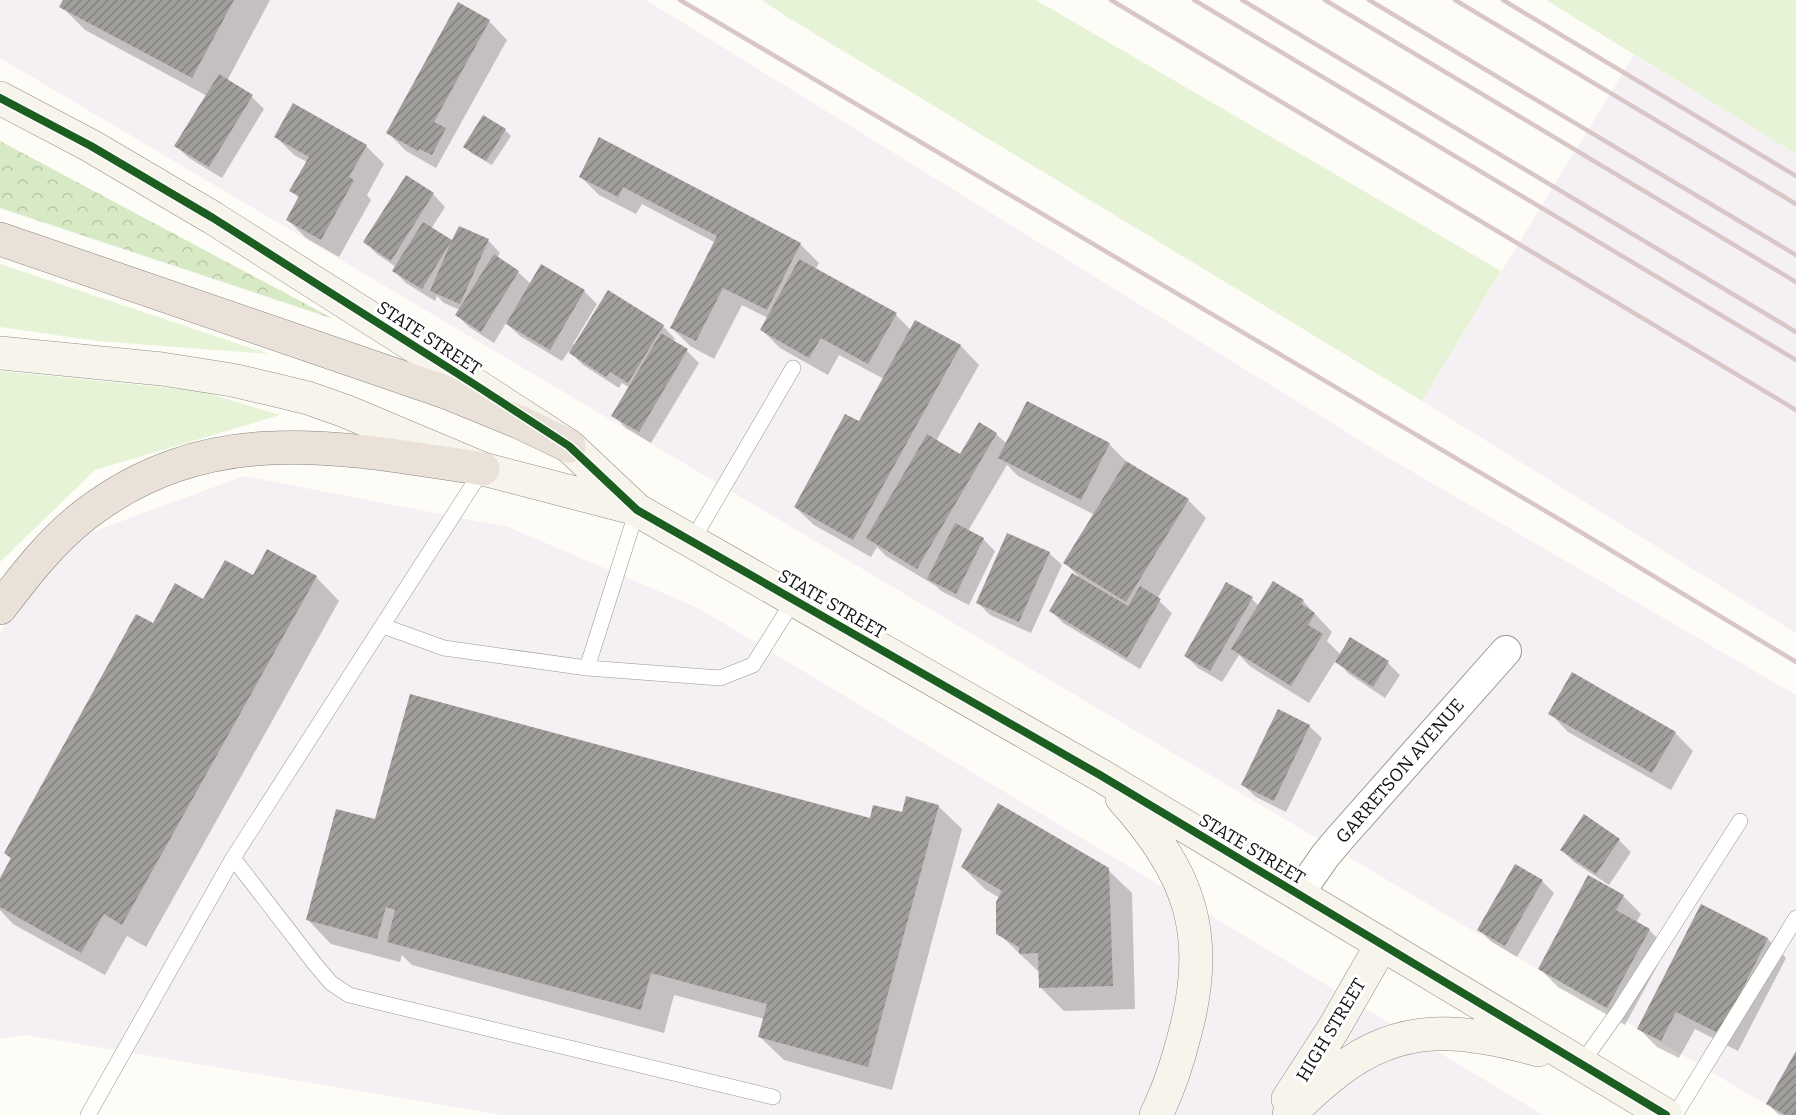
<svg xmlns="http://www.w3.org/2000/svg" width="1796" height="1115" viewBox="0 0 1796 1115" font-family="Bitter,serif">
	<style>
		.industrial { fill: #f5f0f3 }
		.green { fill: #e7f3d7 }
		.forest { fill: url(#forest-crowns) }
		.shadow { fill: #0003 }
		.building { fill: url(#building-hatch) }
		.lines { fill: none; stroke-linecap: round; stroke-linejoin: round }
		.lane-casing { stroke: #979795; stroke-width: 16 }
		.street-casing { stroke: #979795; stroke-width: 32 }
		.secondary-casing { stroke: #8e8d8b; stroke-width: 34 }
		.highway-casing { stroke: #858482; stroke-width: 34 }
		.lane { stroke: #fffffe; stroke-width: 15 }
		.street { stroke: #fffffe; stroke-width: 30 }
		.secondary { stroke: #f6f4eb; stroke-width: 33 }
		.highway { stroke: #eae1d8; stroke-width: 33 }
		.rail { stroke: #d9c6c7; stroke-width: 4.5 }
		.cycleway-casing { stroke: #fff; stroke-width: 11 }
		.cycleway { stroke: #1b5e20; stroke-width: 8 }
		.labels { text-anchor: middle; stroke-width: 6; stroke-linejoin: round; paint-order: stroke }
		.street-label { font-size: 18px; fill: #111; stroke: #fff }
	</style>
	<defs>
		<pattern id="forest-crowns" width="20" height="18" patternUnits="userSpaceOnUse" patternTransform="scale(1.5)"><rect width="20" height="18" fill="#d8eac5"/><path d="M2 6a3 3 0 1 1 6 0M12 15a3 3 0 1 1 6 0" fill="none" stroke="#b8c8a8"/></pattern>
		<pattern id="building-hatch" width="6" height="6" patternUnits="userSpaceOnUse" patternTransform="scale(1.5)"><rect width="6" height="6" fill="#a19f9c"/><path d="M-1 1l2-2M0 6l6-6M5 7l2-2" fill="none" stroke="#82807e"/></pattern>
	</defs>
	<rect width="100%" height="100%" fill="#fdfcf7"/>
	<path class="industrial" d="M0 0H646L1387 457 1796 695V1115H1784L0 58Z
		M1634 55 1796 154V633L1422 401Z
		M244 476 508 527 698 608 1543 1115H502L26 1035 0 1039V633L62 543Z"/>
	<path class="green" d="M762 0H1036L1501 271 1422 401 787 17Z
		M1546 0H1796V154Z
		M0 264 269 354 97 341 0 327Z
		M0 371 200 391 280 415 95 470 0 562Z"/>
	<path class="forest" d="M0 141 334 319 0 208Z"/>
	<path class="shadow" d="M65 0H270L227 81 252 97 264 109 222 178 189 158 176 146 207 96 85 30 61 6Z
		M489 21 507 40 436 168 406 151 388 133Z
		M505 130 511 136 492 165 471 153 465 147Z
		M276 137 366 146 384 164 367 195 371 200 339 257 306 238 288 220 300 199 291 191 307 162 294 155Z
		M600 139 801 245 819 263 815 270 896 315 911 330 916 322 961 346 979 365 936 441 961 456 996 434 1007 444 1028 403 1109 444 1128 463 1188 500 1206 518 1157 599 1172 613 1140 669 1063 623 1051 611 1079 577 1065 563 1095 515 1018 476 1007 465 968 531 983 539 995 551 969 605 941 591 936 586 886 556 877 547 871 557 814 525 795 507 859 423 884 379 839 355 828 375 780 348 762 330 768 318 742 305 714 359 690 346 671 327 716 243 642 204 636 214 599 195 581 177Z
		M433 194 445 207 431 229 453 243 488 240 500 253 497 258 518 272 531 284 542 266 585 292 597 304 573 344 575 345 663 326 675 339 673 342 687 351 699 363 651 443 626 428 613 415 630 388 622 383 619 388 583 365 569 351 562 361 520 336 506 323 494 343 469 327 457 315 460 310 444 303 437 296 435 301 406 283 394 271 396 267 377 254 365 242Z
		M1049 553 1062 565 1031 633 990 615 977 602Z
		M253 577H316L339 601 146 947 127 936 105 975 13 924 0 910V881L12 860 5 853 153 625Z
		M1227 584 1252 599 1259 606 1303 601 1332 632 1327 641 1341 655 1388 663 1400 675 1385 698 1349 674 1336 660 1309 703 1251 667 1239 655 1222 682 1198 668 1185 655Z
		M1550 713 1675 733 1693 751 1671 790 1568 732Z
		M1309 726 1322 738 1286 812 1256 797 1243 785Z
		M938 806 962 829 892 1090 784 1060 760 1037 765 1019 674 995 664 1033 412 965 402 955 400 962 331 944 308 920 376 821 871 820Z
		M1619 840 1631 852 1609 885 1574 862 1562 850Z
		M962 867 1108 870 1132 893 1135 1009 1064 1011 1041 988 1040 973 998 933 1000 898 986 890Z
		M1542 881 1554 893 1517 957 1492 942 1479 930Z
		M1623 896 1641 914 1636 923 1649 930 1667 948 1625 1025 1558 987 1539 968Z
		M1702 906 1768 939 1786 958 1738 1051 1695 1029 1679 1058 1657 1047 1639 1029Z
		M1796 1054V1115H1779L1767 1103Z"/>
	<path class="building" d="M63 0H234L192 78 59 7Z
		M458 2 490 20 434 122 446 128 432 155 419 149 418 151 386 133Z
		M219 74 253 95 209 167 174 146Z
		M293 103 367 145 349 177 354 180 321 240 286 220 299 196 289 191 309 157 274 137Z
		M483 115 506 129 486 161 463 147Z
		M599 137 801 243 767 310 723 288 696 341 670 328 717 236 623 187 618 197 579 177Z
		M406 175 434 193 391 261 363 242Z
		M423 222 452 240 459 226 489 239 460 304 430 291 452 240 422 289 392 271Z
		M494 254 519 271 481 332 455 315Z
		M799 259 897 313 868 364 821 338 809 358 760 330Z
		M541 264 585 290 550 350 506 324Z
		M608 290 664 325 628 383 610 372 606 377 569 353Z
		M915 320 961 345 853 540 794 507 845 414 859 421Z
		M661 333 688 349 639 432 611 416Z
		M1027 401 1110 443 1081 500 998 458Z
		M979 422 997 433 917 569 866 538 927 434 960 454Z
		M1126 461 1189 499 1126 602 1063 563Z
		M955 523 984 538 956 594 927 579Z
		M1007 533 1050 552 1019 622 976 603Z
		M267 549 317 576 122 925 104 914 81 953 0 907V878L11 858 4 853 136 614 153 623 175 583 203 599 225 560 253 575Z
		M1072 573 1128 606 1140 586 1161 599 1127 658 1049 611Z
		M1273 581 1304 600 1301 604 1315 613 1308 625 1323 634 1291 686 1231 649Z
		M1226 582 1253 597 1210 671 1184 656Z
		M1350 637 1389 661 1373 687 1335 662Z
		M1572 672 1676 732 1652 773 1548 714Z
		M410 694 870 818 873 805 902 812 906 796 939 805 868 1067 758 1037 767 1004 651 973 641 1010 387 942 395 910 386 907 377 939 306 920 336 809 375 819Z
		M1278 709 1310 725 1274 801 1241 785Z
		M998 803 1109 868 1113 986 1039 988 1038 953 1019 954V947L996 934V902L1002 891 961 867Z
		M1584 814 1620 839 1596 874 1560 850Z
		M1515 864 1543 880 1505 946 1477 930Z
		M1588 875 1624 895 1616 910 1650 929 1607 1008 1538 969Z
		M1701 904 1768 938 1720 1034 1676 1012 1661 1041 1637 1029Z
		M1796 1051V1115H1785L1766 1104Z"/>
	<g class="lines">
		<g class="lane-casing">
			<path id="lane" d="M637 510 587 668 720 678 753 665 794 600
				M692 541 793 368
				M383 626 444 648 587 668
				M233 858 314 963 331 983 349 995 773 1097
				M1581 1064 1618 1012 1740 821
				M88 1115 233 858 483 469
				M1675 1115 1796 918"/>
		</g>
		<g class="street-casing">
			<path id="street" d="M1298 895 1325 856 1341 837 1506 651"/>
		</g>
		<g class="secondary-casing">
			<path id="secondary" d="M0 98 91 146 213 218 477 386 569 446 637 510 1100 775 1666 1115
				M0 353 162 369 232 380 271 389 308 398 345 411 483 469 633 508
				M1122 798C1189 872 1212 934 1185 1033 1178 1061 1169 1089 1156 1115
				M1288 1099 1334 1028 1382 944
				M1289 1115C1304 1100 1320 1085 1337 1072 1401 1021 1464 1029 1538 1050"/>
		</g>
		<g class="highway-casing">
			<path id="highway" d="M0 239 448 393 519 422 569 446
				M0 608C26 574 52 540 86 514 210 419 341 447 483 469"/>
		</g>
		<use href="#lane" class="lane"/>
		<use href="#street" class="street"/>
		<use href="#secondary" class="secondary"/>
		<use href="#highway" class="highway"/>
		<path class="rail" d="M680 0 1564 522 1796 662
			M1111 0 1796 410
			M1194 0 1796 360
			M1242 0 1796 332
			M1325 0 1796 282
			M1369 0 1796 255
			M1455 0 1796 204
			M1503 0 1796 176"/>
		<g class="cycleway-casing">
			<path id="cycleway" d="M0 98 91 146 213 218 477 386 569 446 637 510 1100 775 1666 1115"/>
		</g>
		<use href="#cycleway" class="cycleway"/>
	</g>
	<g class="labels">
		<g class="street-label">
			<text transform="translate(429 338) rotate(33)" y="6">STATE STREET</text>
			<text transform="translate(832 604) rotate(30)" y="6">STATE STREET</text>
			<text transform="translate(1400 771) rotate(-49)" y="6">GARRETSON AVENUE</text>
			<text transform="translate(1252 849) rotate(31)" y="6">STATE STREET</text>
			<text transform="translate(1331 1030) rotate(-59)" y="6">HIGH STREET</text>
		</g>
	</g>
</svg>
